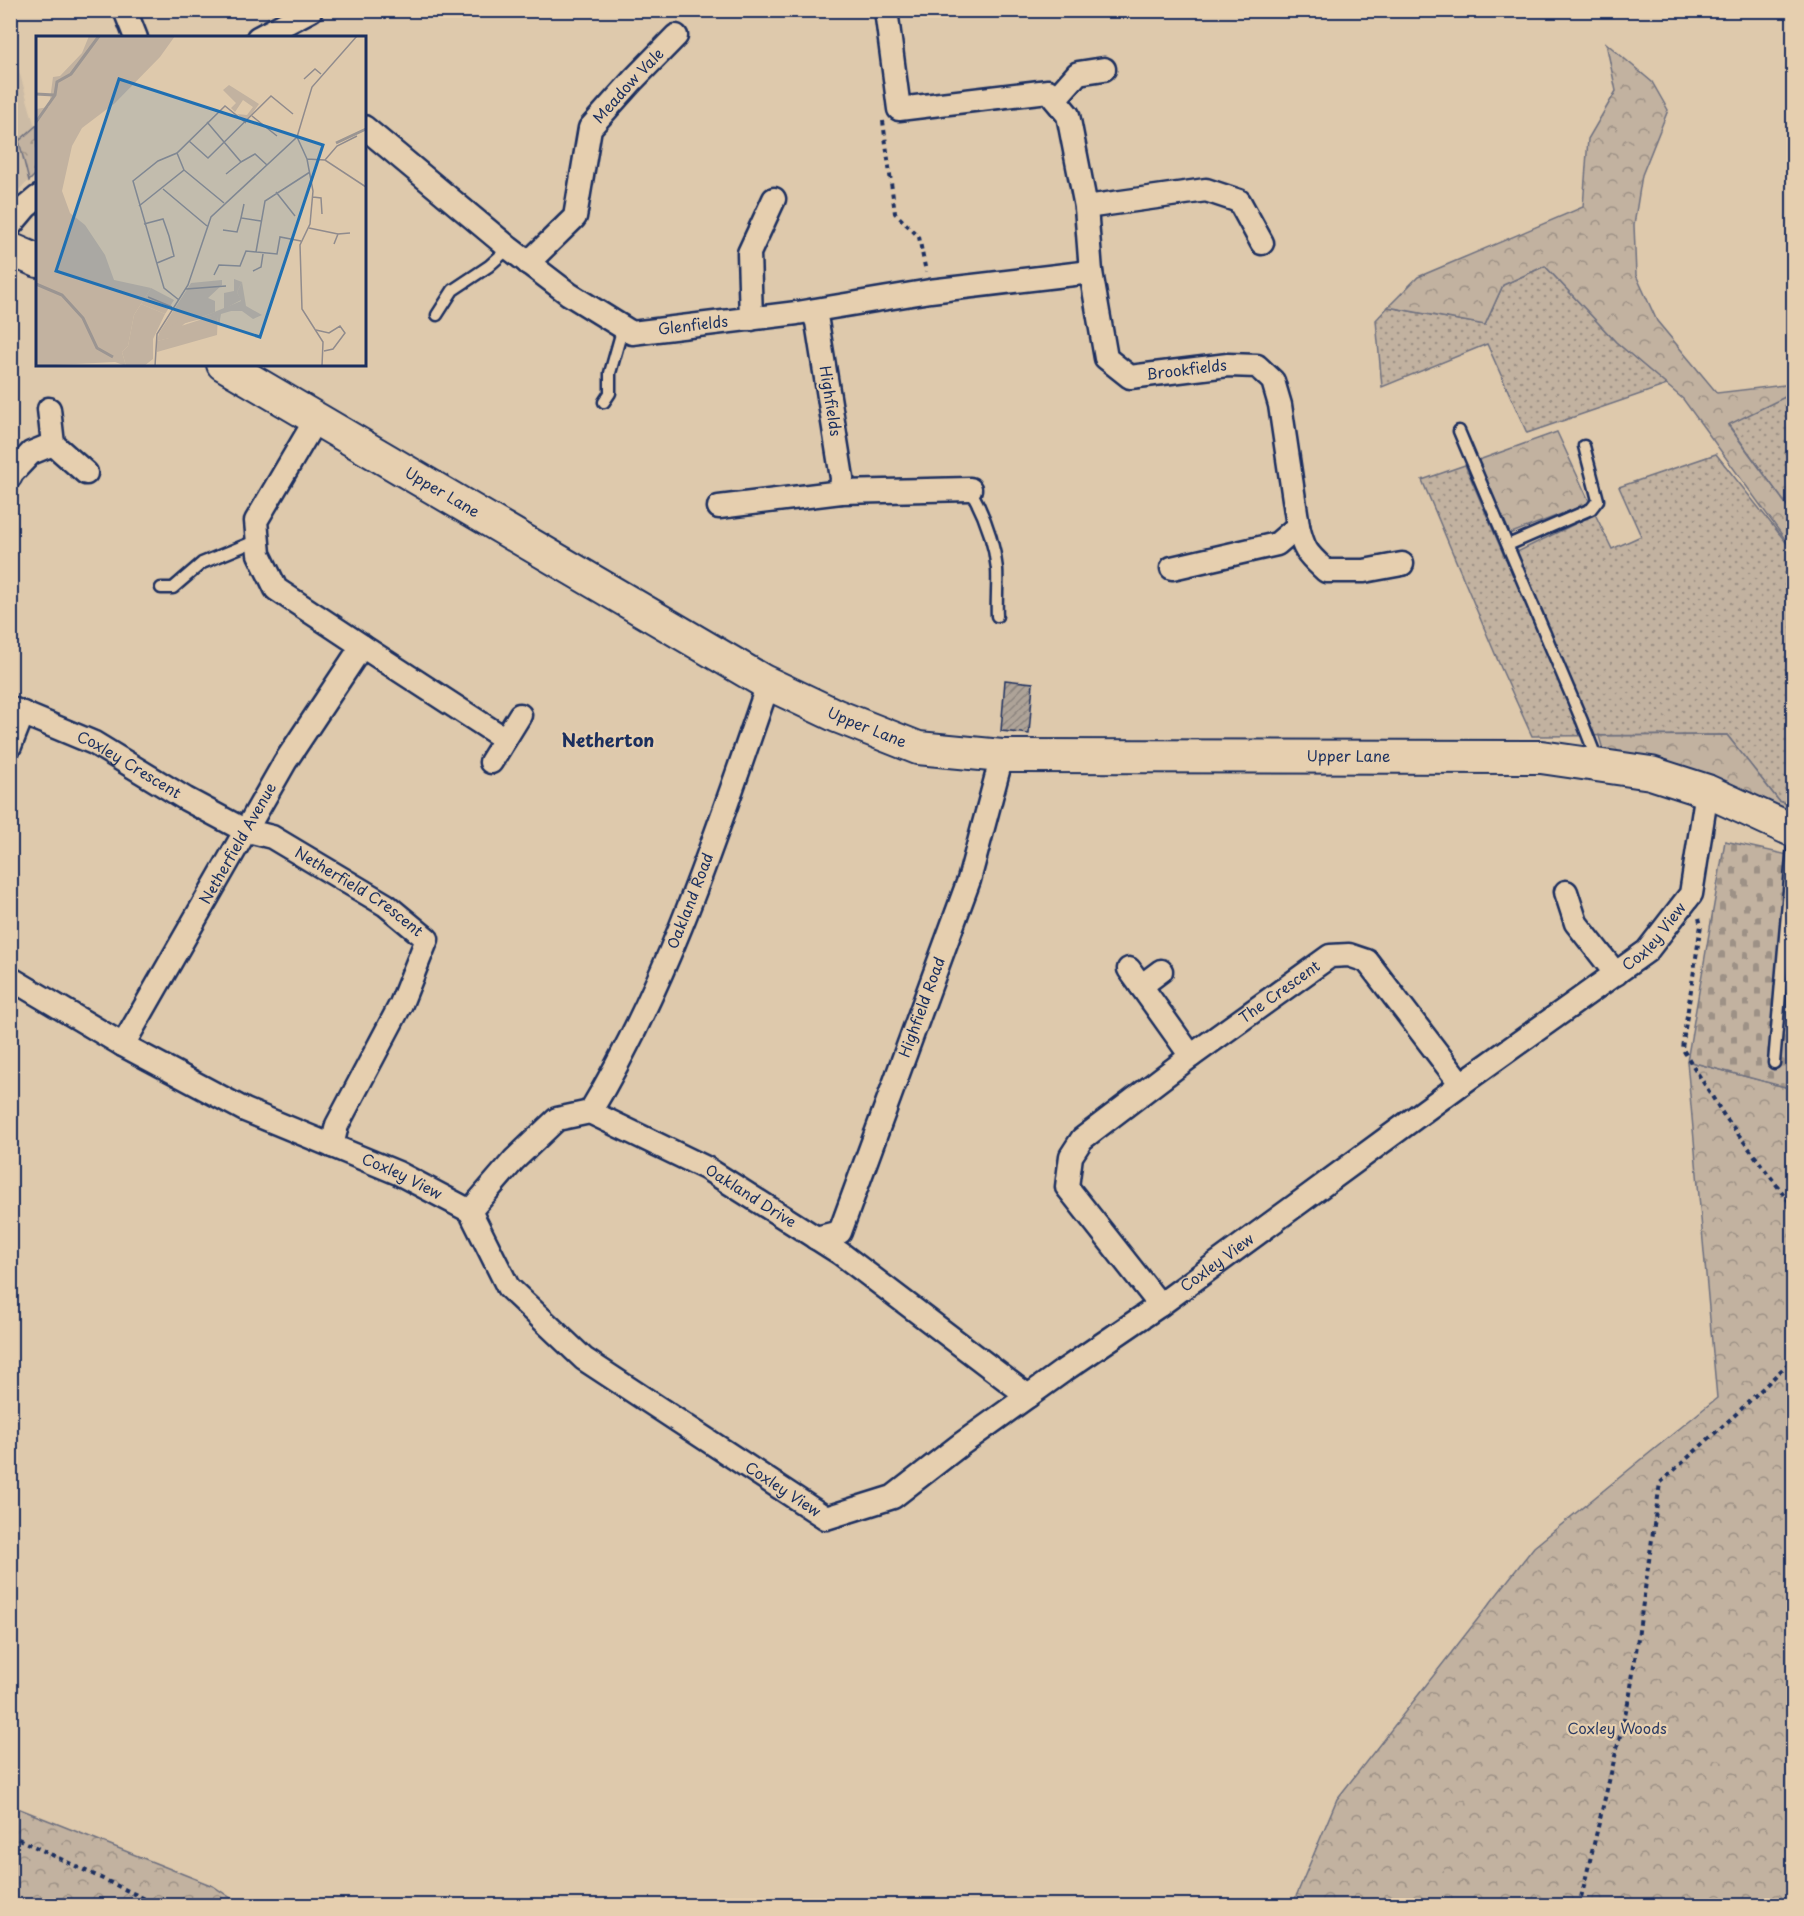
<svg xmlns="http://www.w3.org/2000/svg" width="1804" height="1916" viewBox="0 0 1804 1916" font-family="'Playpen Sans',sans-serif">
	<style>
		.built { fill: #ccbba5 }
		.green { fill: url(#green-dots); stroke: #6e707f; stroke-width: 1.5 }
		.forest { fill: url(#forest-crowns); stroke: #6e707f; stroke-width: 1.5 }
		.cemetery { fill: url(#cemetery-stones); stroke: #6e707f; stroke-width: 1.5 }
		.building { fill: url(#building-hatch); stroke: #1b2f5e; stroke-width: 1.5 }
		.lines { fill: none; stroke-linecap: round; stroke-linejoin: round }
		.service-casing { stroke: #1b2f5e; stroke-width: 15 }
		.minor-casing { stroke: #1b2f5e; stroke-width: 27 }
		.secondary-casing { stroke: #1b2f5e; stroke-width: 36 }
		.path { stroke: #1b2f5e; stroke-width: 4; stroke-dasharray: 4.5 4.5; stroke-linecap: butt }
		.service { stroke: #e6cfaf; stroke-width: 10 }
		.minor { stroke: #e6cfaf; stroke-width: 22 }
		.secondary { stroke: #e6cfaf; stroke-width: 32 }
		.labels { text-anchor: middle; stroke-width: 4.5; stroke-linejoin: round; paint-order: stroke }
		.street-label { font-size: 15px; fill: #1b2f5e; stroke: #e6cfaf }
		.park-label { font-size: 15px; fill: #2c3c65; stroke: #e6cfaf }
		.quarter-label { font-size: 18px; font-weight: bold; fill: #1b2f5e; stroke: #e6cfaf }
		.inset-river { fill: none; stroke: #9b9592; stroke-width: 3 }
		.inset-road { fill: none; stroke: #908b8d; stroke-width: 1.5 }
		.view { fill: #1f6fb2; fill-opacity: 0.15; stroke: #1f6fb2; stroke-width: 3 }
		.inset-edge { fill: none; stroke: #1b2f5e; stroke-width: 3 }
	</style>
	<defs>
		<pattern id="green-dots" width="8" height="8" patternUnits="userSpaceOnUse" patternTransform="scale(1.5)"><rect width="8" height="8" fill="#c2b2a0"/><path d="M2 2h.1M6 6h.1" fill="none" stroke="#9d9186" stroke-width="1.8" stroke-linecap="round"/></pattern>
		<pattern id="forest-crowns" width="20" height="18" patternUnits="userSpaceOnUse" patternTransform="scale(1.5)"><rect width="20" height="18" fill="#c2b2a0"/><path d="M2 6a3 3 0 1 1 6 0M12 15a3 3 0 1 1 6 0" fill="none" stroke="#9d9186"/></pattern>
		<pattern id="cemetery-stones" width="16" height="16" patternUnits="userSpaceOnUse" patternTransform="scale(1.5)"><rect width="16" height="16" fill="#c2b2a0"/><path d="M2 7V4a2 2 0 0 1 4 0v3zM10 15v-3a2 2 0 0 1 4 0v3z" fill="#9d9186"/></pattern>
		<pattern id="building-hatch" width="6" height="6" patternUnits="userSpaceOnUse" patternTransform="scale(1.5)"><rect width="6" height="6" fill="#aea398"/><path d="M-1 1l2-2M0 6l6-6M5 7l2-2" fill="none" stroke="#8d857f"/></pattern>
	</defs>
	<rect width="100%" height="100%" fill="#dec9ac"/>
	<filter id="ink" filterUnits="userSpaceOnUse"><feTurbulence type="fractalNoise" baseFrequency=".0167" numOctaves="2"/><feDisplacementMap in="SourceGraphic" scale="12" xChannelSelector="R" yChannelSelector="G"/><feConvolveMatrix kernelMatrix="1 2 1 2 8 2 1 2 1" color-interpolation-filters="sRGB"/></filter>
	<g filter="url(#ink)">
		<path class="built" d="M11 56 15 57 35 127 19 142 29 181 11 196Z"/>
		<path class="green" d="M1545 266 1616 342 1667 385 1527 433 1487 344 1382 387 1376 320 1388 307 1485 325 1503 285Z
			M1793 393V514L1728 424Z
			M1716 454 1793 551V806L1779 801 1727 735 1532 736 1501 668 1422 480 1465 465 1505 558 1595 514 1612 549 1641 536 1619 487Z"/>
		<path class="forest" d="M1606 43 1652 82 1668 110 1642 175 1634 225 1636 275 1657 321 1717 393 1793 384V393L1728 425 1793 514V550L1683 399 1616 342 1545 266 1503 285 1485 325 1388 307 1418 277 1583 207 1588 139 1616 91Z
			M37 125V173L29 181 19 141Z
			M1557 432 1590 503 1509 534 1476 461Z
			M1727 735 1779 801 1793 806V816L1605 757 1599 736Z
			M1687 1061 1793 1089V1905L1292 1906 1337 1799 1534 1547 1717 1398Z
			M10 1805 213 1886 241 1905H11Z"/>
		<path class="cemetery" d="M1725 841 1793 856V1089L1687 1061Z"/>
		<path class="building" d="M1005 680 1033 683 1029 734 1001 731Z"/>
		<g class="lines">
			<g class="service-casing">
				<path id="service" d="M437 315 453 290 489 266 509 248
					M604 402 610 393V373L623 327
					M1459 431 1582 721 1598 762
					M970 489C984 514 994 540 997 569 998 584 996 601 997 616
					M1508 545 1591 509 1598 500 1584 446
					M161 588H173L202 563 258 540
					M1774 1063 1794 833"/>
			</g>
			<g class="minor-casing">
				<g id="minor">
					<path d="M125 10 136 38"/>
					<path id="s1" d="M886 10 899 109 1048 91 1068 115 1086 207 1091 272 1106 358 1130 377 1228 365 1257 366 1273 381 1280 405 1298 526C1304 552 1308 554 1326 571H1364L1402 564"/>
					<path d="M258 38 311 10"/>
					<path d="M1055 99 1078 73 1104 69"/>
					<path id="s2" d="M364 127 509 248 569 294 632 333 797 313 930 291 1091 272"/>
					<path d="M1086 207 1206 190 1239 201 1262 243"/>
					<path d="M10 226 26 207 38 197"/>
					<path id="s3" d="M528 263 575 217 590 128 633 80 676 36"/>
					<path d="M751 319 749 253 774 199"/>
					<path d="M53 444 86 473"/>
					<path d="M10 477 12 473 31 453 53 444 49 409"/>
					<path d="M841 492 970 489"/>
					<path d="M719 507 841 492 842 478 817 322 812 311"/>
					<path d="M1172 568 1277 544 1298 526"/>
					<path d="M362 646 505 739"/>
					<path id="s4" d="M10 708 94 743 186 799 244 830 272 837 386 905 427 939 401 1004 337 1125 332 1146"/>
					<path d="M10 746 23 713"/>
					<path d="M491 762 520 715"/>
					<path d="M1566 892 1576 923 1616 974"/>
					<path d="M1129 969 1191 1056"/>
					<path id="s5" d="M10 978 123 1045 245 1110 398 1173 470 1211 508 1287 584 1359 826 1518 893 1497 960 1445 1063 1371 1160 1305 1461 1084 1647 951 1691 894 1707 791"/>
					<path d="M1141 986 1161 971"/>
					<path id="s6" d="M123 1045 285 762 362 646 276 589 259 554 256 521 316 419"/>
					<path id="s7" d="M590 1112C668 983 715 838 764 696L763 681"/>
					<path id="s8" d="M470 1211 514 1160 557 1119 590 1112 706 1168 840 1253 1028 1396"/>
					<path id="s9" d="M816 1238 840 1232 969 880 1002 756"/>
					<path id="s10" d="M1160 1305 1067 1187 1071 1156 1082 1139 1191 1056 1330 956 1349 955 1367 961 1461 1084"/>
				</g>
			</g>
			<g class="secondary-casing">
				<g id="secondary">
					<path d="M10 249 38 261"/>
					<path id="s11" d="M223 364 763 681 837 716 918 748 1002 756 1541 757 1651 773 1707 791 1794 831"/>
				</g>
			</g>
			<path class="path" d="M883 121 895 213 919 237 926 272
				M1699 918 1701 925 1682 1048 1723 1114 1794 1208
				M10 1835 160 1906
				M1579 1906 1630 1694 1660 1483 1736 1414 1794 1358"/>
			<use href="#service" class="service"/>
			<use href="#minor" class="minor"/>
			<use href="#secondary" class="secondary"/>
		</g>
	</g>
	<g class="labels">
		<g class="street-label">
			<text dy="5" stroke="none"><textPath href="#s3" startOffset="213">Meadow Vale</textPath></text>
			<text dy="5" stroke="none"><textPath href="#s2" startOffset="400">Glenfields</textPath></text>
			<text dy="5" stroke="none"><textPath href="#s1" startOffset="615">Brookfields</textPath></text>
			<text transform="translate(830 401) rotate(81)" y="5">Highfields</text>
			<text dy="5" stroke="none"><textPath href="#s11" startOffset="254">Upper Lane</textPath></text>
			<text dy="5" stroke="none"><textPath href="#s11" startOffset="740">Upper Lane</textPath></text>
			<text dy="5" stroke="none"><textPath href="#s11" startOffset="1226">Upper Lane</textPath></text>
			<text dy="5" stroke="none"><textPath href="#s4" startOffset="132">Coxley Crescent</textPath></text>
			<text dy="5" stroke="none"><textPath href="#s6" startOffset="232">Netherfield Avenue</textPath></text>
			<text dy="5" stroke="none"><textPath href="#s4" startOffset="396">Netherfield Crescent</textPath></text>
			<text dy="5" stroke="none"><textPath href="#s7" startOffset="234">Oakland Road</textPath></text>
			<text dy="5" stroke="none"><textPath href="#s5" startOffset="2012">Coxley View</textPath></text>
			<text dy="5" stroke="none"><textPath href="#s10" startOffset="448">The Crescent</textPath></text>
			<text dy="5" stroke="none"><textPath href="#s9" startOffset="264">Highfield Road</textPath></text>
			<text dy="5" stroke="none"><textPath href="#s5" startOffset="440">Coxley View</textPath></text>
			<text dy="5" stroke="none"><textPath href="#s8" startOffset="342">Oakland Drive</textPath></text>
			<text dy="5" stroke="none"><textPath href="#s5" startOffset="1466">Coxley View</textPath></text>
			<text dy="5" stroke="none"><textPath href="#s5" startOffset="944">Coxley View</textPath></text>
		</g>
		<g class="park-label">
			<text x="1617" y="1734">Coxley Woods</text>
		</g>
		<g class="quarter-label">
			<text x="608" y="747">Netherton</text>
		</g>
	</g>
	<g transform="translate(36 36)">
		<rect width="330" height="330" fill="#dec9ac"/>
		<path d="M193 49 223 68 210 86 201 78 211 79 217 71 207 64 199 76 195 72 200 67 187 54ZM198 243 206 246 201 256 205 264 188 273V257L198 255ZM186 244V249L172 262 179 265V276L123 297 155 247ZM105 268 129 278 117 303V323L108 330H90L86 316 92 310 98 279ZM182 278 181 299 121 316V305L133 302 145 290Z" fill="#c2b2a0"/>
		<path d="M53 0H139L124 21 79 67 46 92 36 110 26 155 34 177 49 189 69 219 78 244 115 252 98 279 92 310 86 316 90 330 79 326 0 330V73L13 71 17 41 24 40 46 17ZM206 246 210 270 226 279 217 283 206 275H195L185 278 183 290 181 279 149 287 134 302 121 305 123 297 143 285 164 282 205 265 201 256Z" fill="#c2b2a0"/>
		<path d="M115 252 138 264 129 278 105 268Z" fill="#c2b2a0"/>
		<path class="inset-river" d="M0 58 18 59M0 86 19 59 21 46 35 38 63 0M300 107 330 93M0 248 26 259 47 282 61 312 77 321"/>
		<path class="inset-road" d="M268 43 279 33 285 38M216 80 241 100M171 86 205 126 219 118 231 129M261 101 271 123 277 155 274 188 264 209 266 273 287 306 286 330M153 105 172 122 235 60 257 78M271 123 289 124 330 151M289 124 301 110 321 100M148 134 188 167M190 138 205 126M127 153 171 190M240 156 259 180M277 161 285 162 286 178M208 168 205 182 225 185M103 170 148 134 141 117M108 188 127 183 133 200 138 220 121 227M273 192 302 198M187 194 201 196 205 182M298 208 302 198 314 197M220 216 229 165 274 136M217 235 225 231 227 218M178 239 183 229 204 230 210 215 241 218 244 201 265 205M150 253 190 250M112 261 136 271M143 264 128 252 97 145 122 125 141 117 189 70 210 87M280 294 293 297 304 290 309 297 297 313 288 315M119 330 121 298 152 249 175 181 261 101 276 51 321 0"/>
		<path class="view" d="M83 43 287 109 224 301 20 235Z"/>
		<rect width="330" height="330" class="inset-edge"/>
	</g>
	<rect width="1804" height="1916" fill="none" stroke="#e6cfaf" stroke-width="36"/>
	<rect x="18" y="18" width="1768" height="1880" fill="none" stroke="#1b2f5e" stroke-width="2" filter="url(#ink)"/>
</svg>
